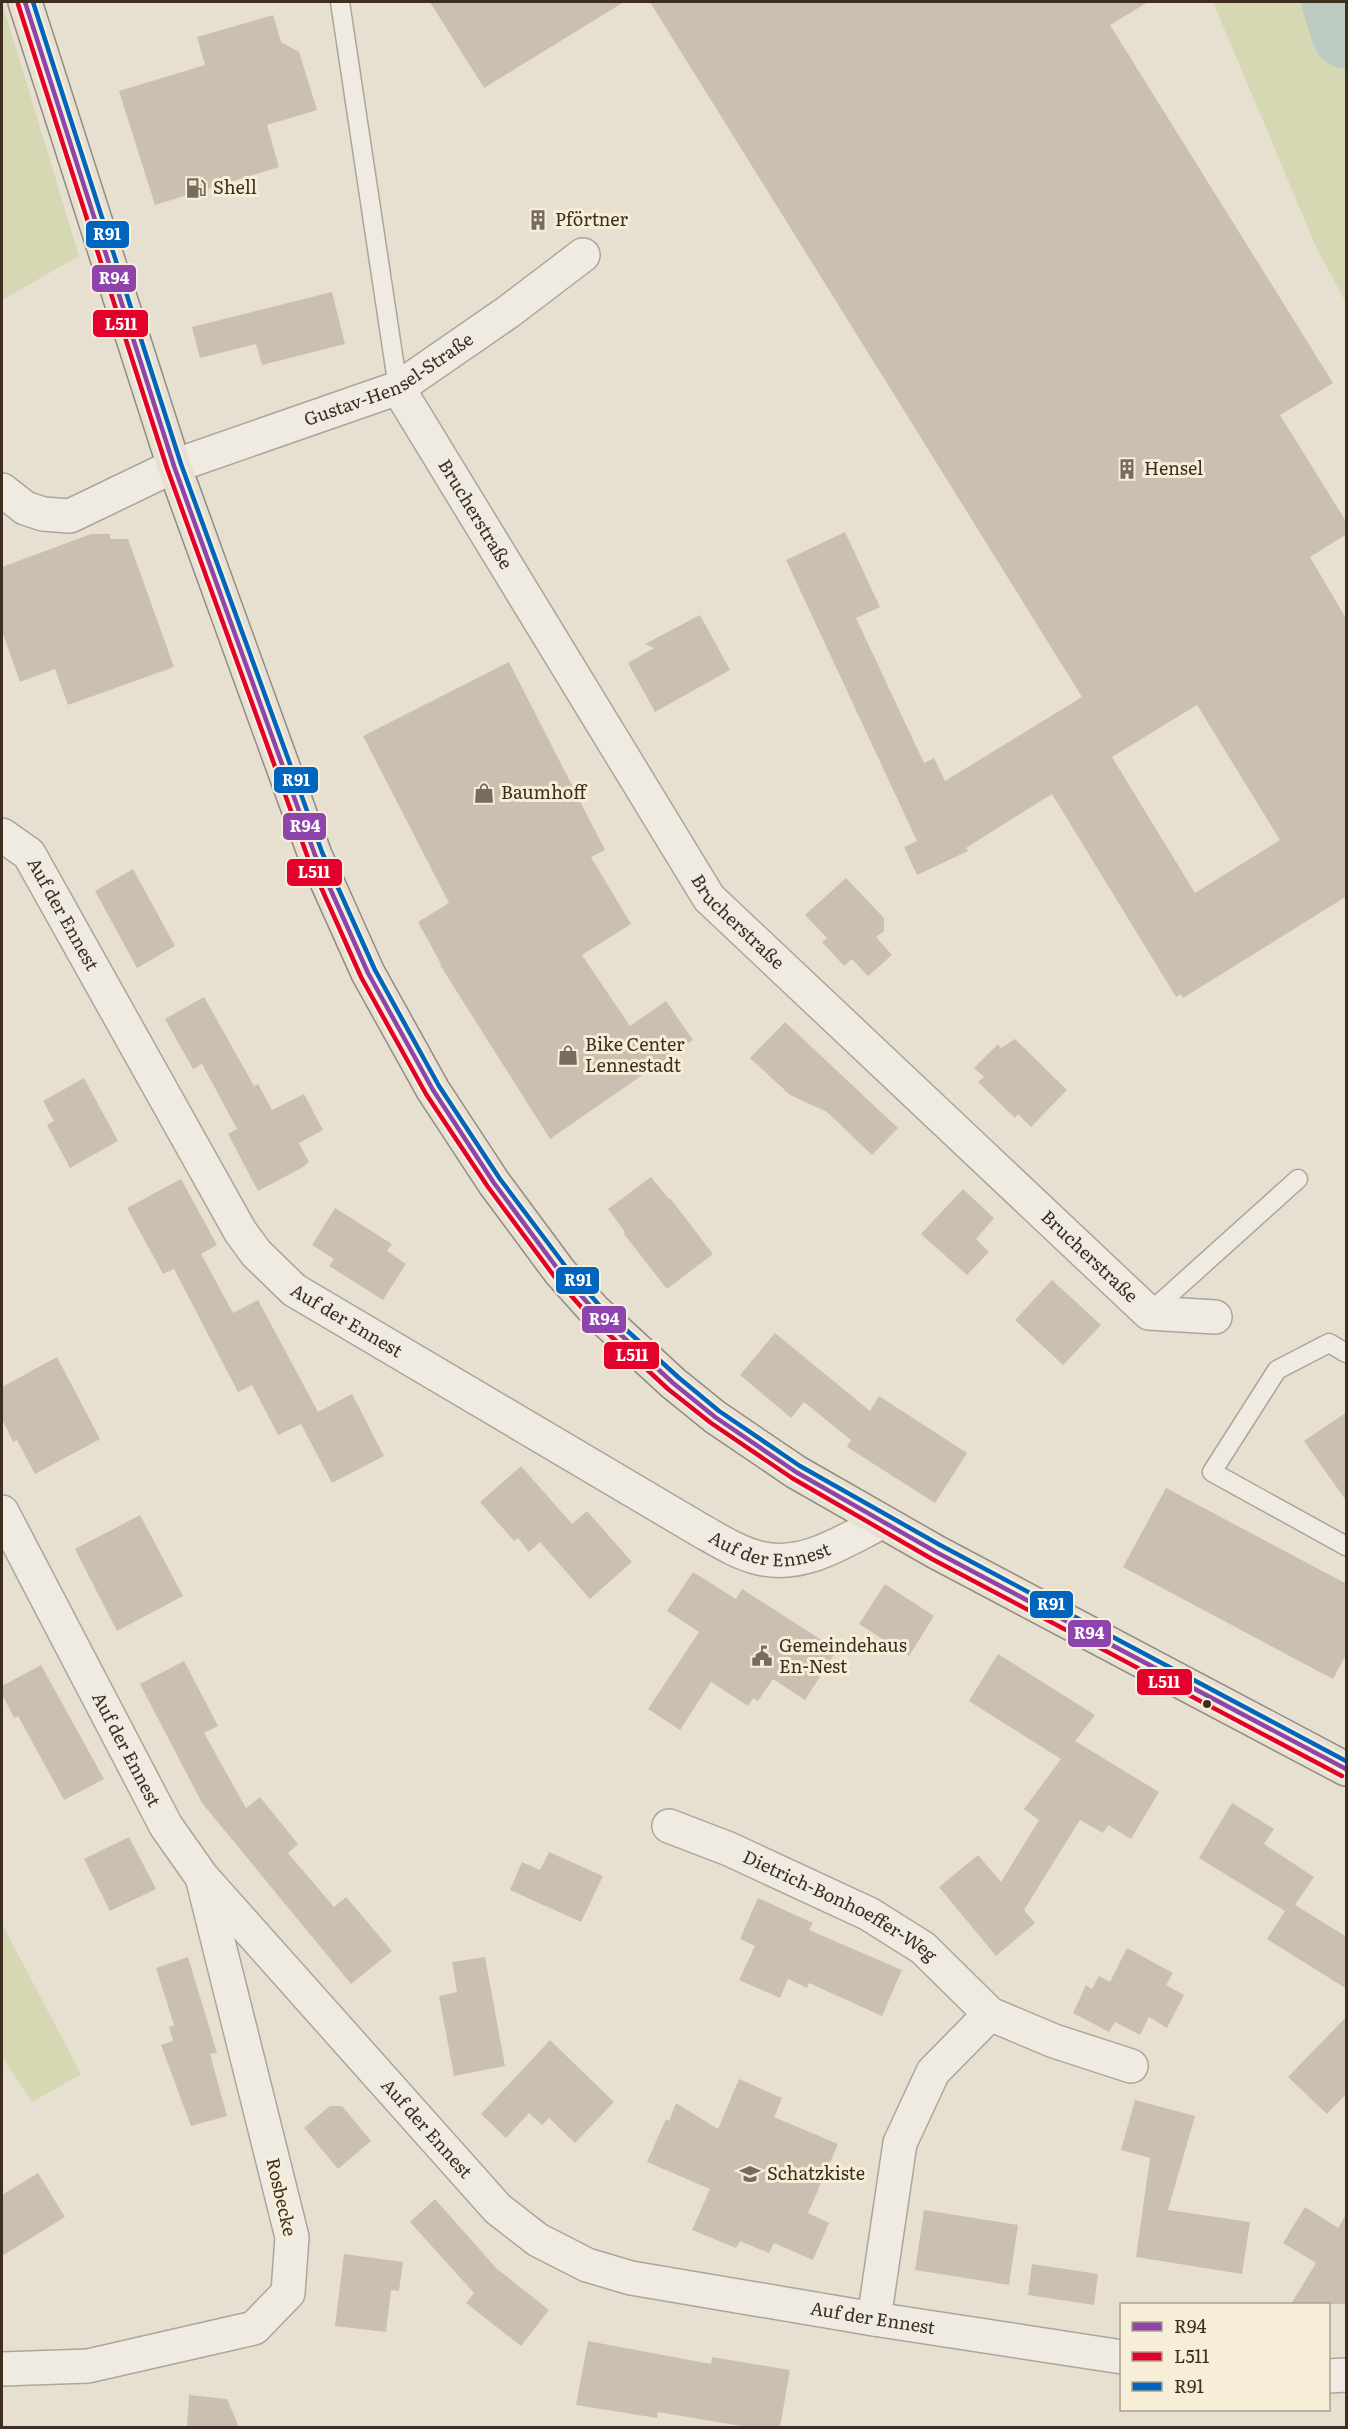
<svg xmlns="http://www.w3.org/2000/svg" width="1348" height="2429" viewBox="0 0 1348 2429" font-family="Literata,serif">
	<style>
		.green { fill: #d6d7b3 }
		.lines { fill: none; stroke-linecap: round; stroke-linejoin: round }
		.river { stroke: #bcccc2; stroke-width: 69 }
		.building { fill: #cbbfb2; fill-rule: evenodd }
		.lane-casing { stroke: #ada599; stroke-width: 21 }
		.street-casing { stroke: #ada599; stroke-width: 36 }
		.primary-casing { stroke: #928b80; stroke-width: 36 }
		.lane { stroke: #efebe3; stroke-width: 18 }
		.street { stroke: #efebe3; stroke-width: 33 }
		.primary { stroke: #e6e1d4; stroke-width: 33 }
		.bus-1-casing { stroke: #f7eed8; stroke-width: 9 }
		.bus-2-casing { stroke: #f7eed8; stroke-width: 9 }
		.bus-3-casing { stroke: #f7eed8; stroke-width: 9 }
		.bus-1 { stroke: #8e44ad; stroke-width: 4.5 }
		.bus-2 { stroke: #e4002b; stroke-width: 4.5 }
		.bus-3 { stroke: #0065bd; stroke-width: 4.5 }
		.bus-dot { fill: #3d2e20; stroke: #f7eed8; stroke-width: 2 }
		.labels { text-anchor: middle; stroke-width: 6; stroke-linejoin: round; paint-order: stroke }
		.poi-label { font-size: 18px; fill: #3d2e20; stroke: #f7eed8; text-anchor: start }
		.street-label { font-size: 18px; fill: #3d2e20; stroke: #f7eed8 }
		.line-badge { stroke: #f7eed8; stroke-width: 2 }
		.badge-label { font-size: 16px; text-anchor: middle; font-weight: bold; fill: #fff }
	</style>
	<rect width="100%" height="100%" fill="#e7e0d1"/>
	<path class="green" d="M2 2 79 256 2 300Z
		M1213 2H1346V303L1316 247Z
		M2 1924 81 2074 32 2102 2 2056Z"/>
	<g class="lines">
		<path class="river" d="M1336 2 1346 34"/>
	</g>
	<path class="building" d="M430 2H624L484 88Z
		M650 2H1148L1110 25 1333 383 1280 415 1347 523V534L1310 557 1347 620V896L1183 998 1181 994 1176 997 1052 794 966 848 968 851 917 875 904 847 917 841 786 560 845 532 880 607 856 618 924 763 934 758 945 781 1082 697ZM1197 705 1280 840 1195 893 1112 757Z
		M273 15 281 42 299 52 317 110 267 125 279 167 155 205 119 91 205 65 197 37Z
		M332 292 345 344 262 365 256 344 200 358 192 327Z
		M91 534H110V539H128L174 667 68 705 55 669 20 682 2 631V567Z
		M700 615 730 670 655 712 628 663 654 648 645 644Z
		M509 662 605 850 591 857 631 924 582 955 630 1026 666 1001 693 1040 550 1139 440 965 441 964 418 922 449 903 363 736Z
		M133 869 175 946 137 968 95 891Z
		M846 878 884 918V931L876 937 892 955 868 976 852 959 844 966 822 942 827 938 805 915Z
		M204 997 254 1086 258 1084 272 1110 304 1094 323 1130 299 1143 309 1162 303 1167 258 1191 228 1134 237 1129 202 1064 193 1069 165 1019Z
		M785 1022 898 1128 872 1155 827 1112 790 1095 750 1058Z
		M1015 1039 1067 1090 1031 1127 1018 1114 1015 1118 978 1082 984 1077 974 1068 998 1044 1001 1048Z
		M84 1078 118 1141 70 1168 47 1125 54 1121 43 1101Z
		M651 1177 669 1199 670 1198 713 1254 667 1289 624 1234 625 1232 608 1209Z
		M181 1179 217 1245 201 1254 233 1313 258 1300 318 1412 352 1394 384 1456 332 1483 301 1424 278 1435 252 1385 238 1392 174 1269 163 1274 127 1208Z
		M963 1189 994 1218 976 1239 989 1252 967 1275 921 1234Z
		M335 1208 392 1244 387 1251 406 1264 383 1300 329 1266 334 1259 312 1245Z
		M1052 1280 1101 1325 1063 1365 1015 1320Z
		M775 1333 870 1411 879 1396 967 1453 935 1503 847 1447 851 1440 804 1402 791 1418 740 1375Z
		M57 1357 100 1439 35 1474 17 1440 13 1442 2 1419V1387Z
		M1347 1412V1502L1304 1441Z
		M521 1466 572 1524 587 1511 632 1562 590 1599 540 1542 529 1552 518 1538 514 1541 480 1502Z
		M1166 1488 1347 1584V1653L1333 1679 1123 1567Z
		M140 1515 183 1596 117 1631 75 1549Z
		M693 1572 736 1599 742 1589 837 1650 805 1700 773 1679 758 1701 753 1698 748 1706 711 1682 680 1730 648 1709 699 1632 667 1611Z
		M885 1584 934 1616 909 1656 859 1624Z
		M998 1654 1095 1715 1075 1741 1159 1792 1131 1839 1108 1825 1103 1833 1080 1820 1024 1910 1035 1923 996 1956 939 1887 978 1855 1001 1882 1039 1820 1024 1809 1061 1759 969 1701Z
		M184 1661 218 1726 204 1733 246 1808 260 1797 298 1844 288 1853 334 1907 346 1897 392 1951 351 1984 202 1803 140 1684Z
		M41 1665 104 1779 64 1800 18 1716 14 1718 2 1694V1686Z
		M1232 1803 1274 1829 1264 1844 1314 1877 1295 1905 1347 1937V1989L1267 1939 1285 1911 1199 1858Z
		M129 1837 156 1889 110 1911 84 1859Z
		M549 1852 603 1876 581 1922 510 1890 522 1862 540 1870Z
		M758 1898 813 1923 809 1930 902 1970 882 2016 809 1983 807 1988 788 1979 780 1998 739 1980 755 1946 740 1939Z
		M1127 1948 1173 1973 1166 1985 1184 1995 1167 2028 1149 2017 1140 2035 1115 2022 1109 2032 1073 2013 1086 1985 1092 1989 1099 1976 1110 1982Z
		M188 1957 217 2053 210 2054 227 2116 191 2126 161 2045 173 2041 169 2027 174 2025 156 1968Z
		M485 1957 505 2066 454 2076 439 1996 457 1992 452 1962Z
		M1347 2016V2093L1327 2114 1288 2077Z
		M550 2040 614 2102 575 2143 549 2118 542 2125 529 2113 506 2138 481 2114Z
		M739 2079 782 2098 774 2117 838 2144 808 2213 829 2223 813 2260 774 2243 769 2253 740 2241 736 2248 692 2230 710 2189 647 2162 666 2119 669 2121 676 2103 718 2129Z
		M1135 2100 1195 2116 1168 2210 1250 2222 1242 2274 1136 2257 1150 2158 1121 2150Z
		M330 2106H342L371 2141 338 2169 304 2128Z
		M38 2173 65 2217 2 2256V2195Z
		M435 2199 496 2268 549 2310 521 2346 466 2303 474 2293 410 2222Z
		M1305 2207 1338 2228 1347 2213V2304H1291L1316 2263 1283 2243Z
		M924 2210 1018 2225 1009 2285 915 2270Z
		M344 2254 403 2262 399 2291 391 2290 386 2332 335 2326Z
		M1032 2264 1098 2274 1094 2305 1028 2295Z
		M588 2341 711 2364 712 2357 790 2370 780 2427H747L658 2412 657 2418 576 2405Z
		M189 2395 227 2399 239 2427H187Z"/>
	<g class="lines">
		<g class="lane-casing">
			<path id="lane" d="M340 2 398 388
				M1149 1313 1298 1179
				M1346 1353 1329 1343 1277 1370 1212 1472 1346 1546"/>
		</g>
		<g class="street-casing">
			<g id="street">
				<path id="s1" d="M398 388 709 898 1149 1313 1215 1317"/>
				<path id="s2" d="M2 490 25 508 43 514 70 516 174 466 398 388 508 312 583 255"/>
				<path id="s3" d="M2 835 29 854 240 1231 256 1253 294 1290 700 1530C718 1540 738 1553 759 1558 804 1569 843 1541 882 1522"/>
				<path id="s4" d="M2 1512 166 1826 202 1877 498 2209 538 2240 587 2265 631 2278 874 2319 1122 2357"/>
				<path id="s5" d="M669 1826 729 1849 869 1914 923 1948 990 2014 1054 2041 1131 2066"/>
				<path d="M874 2319 900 2143 933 2072 990 2014"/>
				<path d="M2 2369 88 2366 254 2328 288 2293 292 2237 203 1881"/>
				<path d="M1328 2376 1346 2375"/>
			</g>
		</g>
		<g class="primary-casing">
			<path id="primary" d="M25 2 174 466 315 855 368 973 433 1090 494 1183 560 1272 594 1310 673 1383 715 1417 796 1472 936 1552 1346 1769"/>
		</g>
		<use href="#lane" class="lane"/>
		<use href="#street" class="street"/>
		<use href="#primary" class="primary"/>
		<g class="bus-1-casing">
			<path id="bus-1" d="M25 2 174 466 315 855 368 973 433 1090 494 1183 560 1272 594 1310 673 1383 715 1417 796 1472 936 1552 1346 1769"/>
		</g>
		<g class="bus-2-casing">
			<path id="bus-2" d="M18 4 167 468 308 858 361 977 426 1094 488 1187 554 1276 589 1316 668 1389 711 1423 792 1478 932 1559 1342 1776"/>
		</g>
		<g class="bus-3-casing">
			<path id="bus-3" d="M33 2 181 464 322 852 375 970 439 1086 500 1179 566 1267 599 1305 678 1377 719 1411 800 1466 940 1545 1346 1761"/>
		</g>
		<use href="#bus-1" class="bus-1"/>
		<use href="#bus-2" class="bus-2"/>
		<use href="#bus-3" class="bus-3"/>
	</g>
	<defs>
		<g id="fuel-bare" transform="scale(1.62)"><path d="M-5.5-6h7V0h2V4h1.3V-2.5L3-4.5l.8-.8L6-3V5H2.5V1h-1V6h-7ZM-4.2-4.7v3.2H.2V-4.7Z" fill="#786c5e" stroke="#f7eed8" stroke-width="2.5" paint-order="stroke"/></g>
		<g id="building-bare" transform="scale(1.62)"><path d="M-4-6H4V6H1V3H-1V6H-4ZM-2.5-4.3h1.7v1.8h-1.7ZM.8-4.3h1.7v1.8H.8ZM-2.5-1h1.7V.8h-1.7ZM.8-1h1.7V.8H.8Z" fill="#786c5e" stroke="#f7eed8" stroke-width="2.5" paint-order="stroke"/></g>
		<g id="shop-bare" transform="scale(1.62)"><path d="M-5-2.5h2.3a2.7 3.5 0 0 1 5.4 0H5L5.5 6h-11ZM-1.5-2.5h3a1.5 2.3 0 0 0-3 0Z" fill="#786c5e" stroke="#f7eed8" stroke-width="2.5" paint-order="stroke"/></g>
		<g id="civic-bare" transform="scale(1.62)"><path d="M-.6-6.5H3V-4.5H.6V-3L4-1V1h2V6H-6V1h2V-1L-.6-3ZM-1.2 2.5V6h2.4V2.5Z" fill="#786c5e" stroke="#f7eed8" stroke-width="2.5" paint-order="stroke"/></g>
		<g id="school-bare" transform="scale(1.62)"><path d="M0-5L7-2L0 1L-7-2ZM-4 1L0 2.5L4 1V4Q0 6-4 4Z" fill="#786c5e" stroke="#f7eed8" stroke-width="2.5" paint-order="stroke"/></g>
	</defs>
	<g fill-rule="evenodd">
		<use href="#fuel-bare" x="196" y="188"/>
		<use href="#building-bare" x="538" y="220"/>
		<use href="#building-bare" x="1127" y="469"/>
		<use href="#shop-bare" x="484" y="793"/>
		<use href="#shop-bare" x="568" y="1055"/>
		<use href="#civic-bare" x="762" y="1656"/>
		<use href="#school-bare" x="750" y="2174"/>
	</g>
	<circle class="bus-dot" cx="1207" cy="1704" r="5"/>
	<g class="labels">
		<g class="poi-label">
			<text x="213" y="194">Shell</text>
			<text x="555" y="226">Pförtner</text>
			<text x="1144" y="475">Hensel</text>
			<text x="501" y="799">Baumhoff</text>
			<text x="585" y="1051">Bike Center<tspan x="585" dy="21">Lennestadt</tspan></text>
			<text x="779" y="1652">Gemeindehaus<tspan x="779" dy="21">En-Nest</tspan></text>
			<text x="767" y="2180">Schatzkiste</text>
		</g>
		<g class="street-label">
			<text dy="6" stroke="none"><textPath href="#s2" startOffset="423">Gustav-Hensel-Straße</textPath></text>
			<text dy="6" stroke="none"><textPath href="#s1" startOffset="148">Brucherstraße</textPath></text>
			<text dy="6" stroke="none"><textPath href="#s3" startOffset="102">Auf der Ennest</textPath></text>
			<text dy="6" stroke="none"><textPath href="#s1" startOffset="634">Brucherstraße</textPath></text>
			<text dy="6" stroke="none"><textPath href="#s1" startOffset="1120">Brucherstraße</textPath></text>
			<text dy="6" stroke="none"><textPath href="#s3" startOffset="606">Auf der Ennest</textPath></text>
			<text dy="6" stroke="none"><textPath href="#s3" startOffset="1092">Auf der Ennest</textPath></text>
			<text dy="6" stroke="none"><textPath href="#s4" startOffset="268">Auf der Ennest</textPath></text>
			<text dy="6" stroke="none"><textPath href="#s5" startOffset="189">Dietrich-Bonhoeffer-Weg</textPath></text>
			<text dy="6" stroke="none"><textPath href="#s4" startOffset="754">Auf der Ennest</textPath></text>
			<text transform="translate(281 2197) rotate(77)" y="6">Rosbecke</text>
			<text dy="6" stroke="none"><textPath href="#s4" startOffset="1258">Auf der Ennest</textPath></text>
		</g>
	</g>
	<g class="line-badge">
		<rect x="85" y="220" width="45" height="29" rx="6" fill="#0065bd"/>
		<rect x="91" y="264" width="46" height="29" rx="6" fill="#8e44ad"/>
		<rect x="92" y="309" width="57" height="29" rx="6" fill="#e4002b"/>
		<rect x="273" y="766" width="46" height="28" rx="6" fill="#0065bd"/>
		<rect x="282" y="812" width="45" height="29" rx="6" fill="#8e44ad"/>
		<rect x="286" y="858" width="57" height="29" rx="6" fill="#e4002b"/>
		<rect x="555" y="1266" width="45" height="29" rx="6" fill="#0065bd"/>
		<rect x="581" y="1305" width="46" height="29" rx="6" fill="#8e44ad"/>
		<rect x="603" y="1341" width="57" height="29" rx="6" fill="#e4002b"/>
		<rect x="1029" y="1590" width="45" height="29" rx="6" fill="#0065bd"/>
		<rect x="1067" y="1619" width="45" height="29" rx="6" fill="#8e44ad"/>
		<rect x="1136" y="1668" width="57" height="28" rx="6" fill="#e4002b"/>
	</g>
	<g class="badge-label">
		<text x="107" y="240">R91</text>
		<text x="114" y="284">R94</text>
		<text x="121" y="330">L511</text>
		<text x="296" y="786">R91</text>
		<text x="305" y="832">R94</text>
		<text x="314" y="878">L511</text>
		<text x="578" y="1286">R91</text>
		<text x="604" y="1325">R94</text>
		<text x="632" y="1361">L511</text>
		<text x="1051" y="1610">R91</text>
		<text x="1089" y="1639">R94</text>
		<text x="1164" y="1688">L511</text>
	</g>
	<rect width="1348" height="2429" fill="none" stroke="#3d2e20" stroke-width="6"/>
	<rect x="1120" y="2303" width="210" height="108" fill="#f7eed8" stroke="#ada18e" stroke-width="1.5"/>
	<rect x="1132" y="2322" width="30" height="9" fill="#8e44ad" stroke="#ada18e" stroke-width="1.5"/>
	<text x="1174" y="2333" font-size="18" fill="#3d2e20">R94</text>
	<rect x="1132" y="2352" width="30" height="9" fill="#e4002b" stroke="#ada18e" stroke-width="1.5"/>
	<text x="1174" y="2363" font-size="18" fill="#3d2e20">L511</text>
	<rect x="1132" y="2382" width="30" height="9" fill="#0065bd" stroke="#ada18e" stroke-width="1.5"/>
	<text x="1174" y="2393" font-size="18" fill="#3d2e20">R91</text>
</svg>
